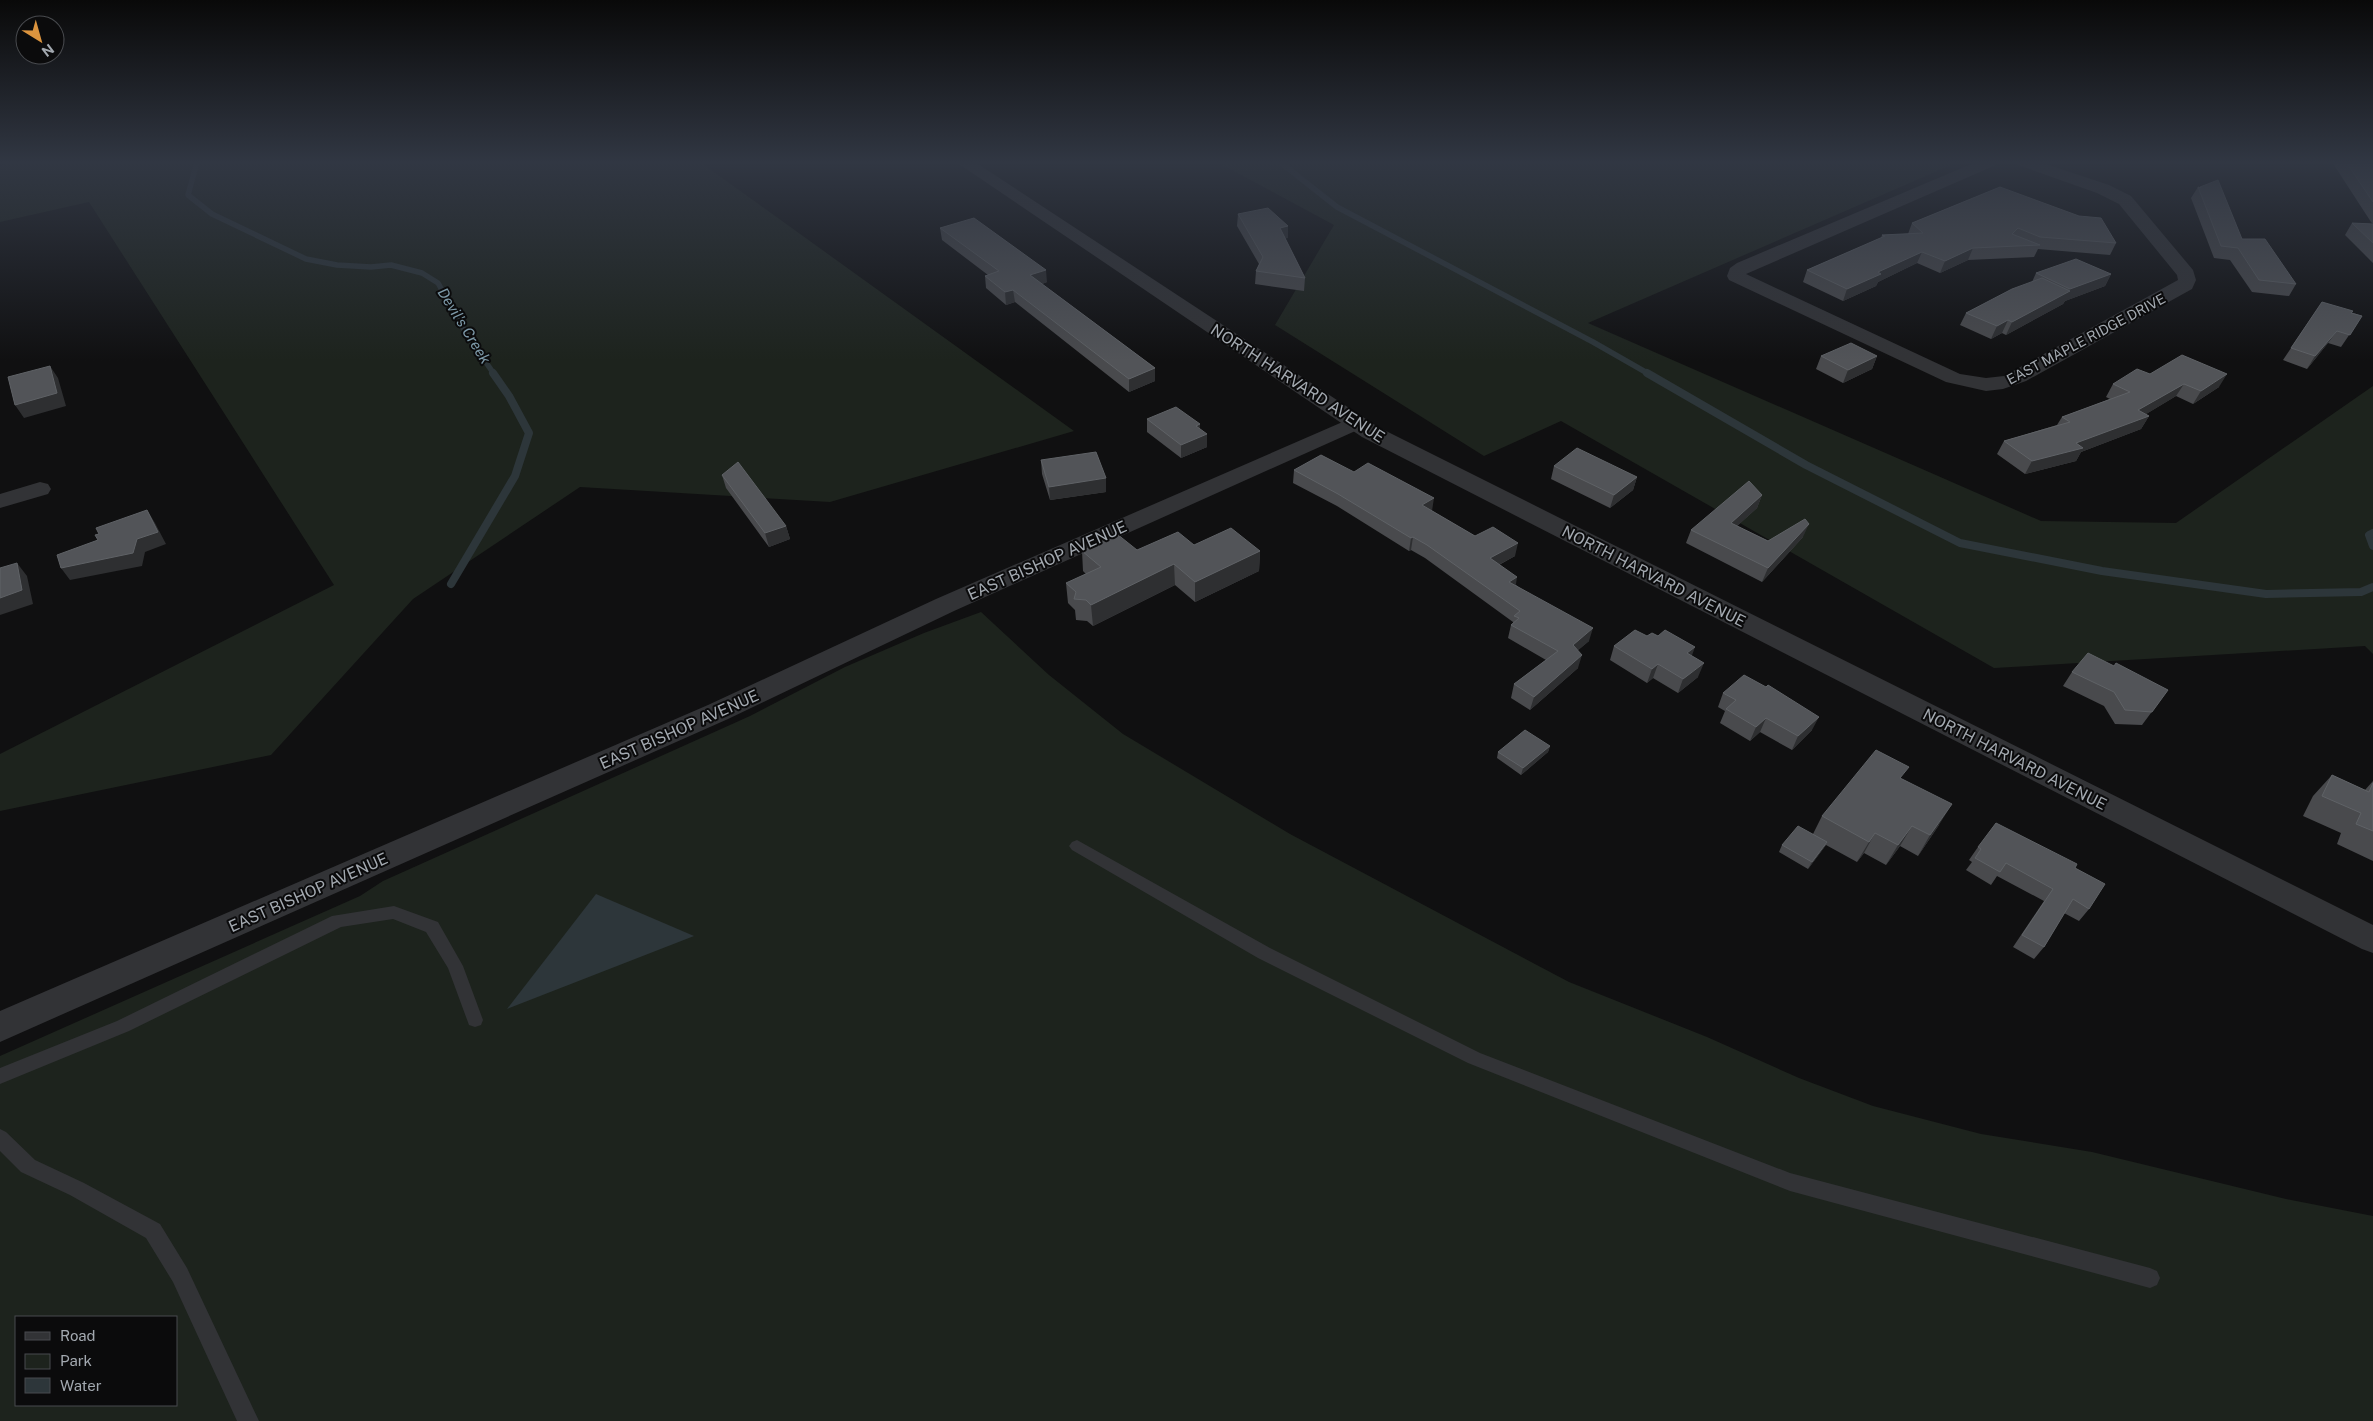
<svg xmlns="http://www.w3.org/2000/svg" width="2373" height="1421" viewBox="0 0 2373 1421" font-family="'Public Sans',sans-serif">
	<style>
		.green { fill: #1d231d; fill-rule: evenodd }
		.water { fill: #2d363a }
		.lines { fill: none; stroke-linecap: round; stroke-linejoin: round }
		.stream-far1 { stroke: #2d363a; stroke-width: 5.5 }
		.stream { stroke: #2d363a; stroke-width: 8 }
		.service { fill: #323336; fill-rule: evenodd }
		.minor { fill: #323336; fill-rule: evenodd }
		.tertiary { fill: #323336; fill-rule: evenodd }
		.wall { fill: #494a4d }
		.shaded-wall { fill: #2e2f31 }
		.building { fill: #525458; stroke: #5f6266 }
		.labels { text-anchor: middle; stroke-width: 4; stroke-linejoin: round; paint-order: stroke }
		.far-street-label { font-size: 14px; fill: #a3a9b0; stroke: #0b0b0c }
		.far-water-label { font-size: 15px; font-style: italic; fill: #7d99a8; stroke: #0b0b0c }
		.street-label { font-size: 16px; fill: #a3a9b0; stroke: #0b0b0c }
	</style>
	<rect width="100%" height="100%" fill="#101011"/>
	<path class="green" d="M6 162H700L1074 431 830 502 580 487 413 599 271 755 0 811V754L334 585 89 202 0 222V167Z
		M1217 162H1958L1588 323 2041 521 2176 523 2373 386V654L2365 646 1994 668 1561 421 1484 456 1275 325 1334 225Z
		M981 612 1049 675 1123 734 1290 834 1569 982 1707 1037 1799 1078 1873 1106 1981 1134 2092 1152 2286 1199 2373 1216V1421H0V1056L360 896 383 881 750 716 845 667 924 633ZM16 1317H176V1405H16Z"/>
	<path class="water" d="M596 894 694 936 507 1009Z"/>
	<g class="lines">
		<path class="stream-far1" d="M197 162 188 195 212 214 306 259 337 265 371 267 391 265 422 273 438 283 467 335 494 374
			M1280 162 1337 207 1593 342 1649 374"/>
		<path class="stream" d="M1647 373 1806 465 1960 543 2102 571 2266 594 2361 592 2373 587
			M2373 533 2369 535 2373 546
			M451 584 515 476 529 433 509 396 493 373"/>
		<path class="service" d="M1077 840 1270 948 1480 1053 1790 1173 2150 1268 2157 1271 2160 1278 2157 1285 2150 1288 1790 1191 1468 1063 1258 958 1072 850 1069 846 1072 842Z
			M394 906 438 922 463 966 483 1020 481 1025 475 1027 469 1025 448 968 426 932 393 919 341 927 129 1031 0 1084V1068L117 1021 332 916Z
			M0 1129 6 1132 35 1160 84 1183 160 1224 187 1268 259 1421H237L173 1282 146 1238 70 1195 21 1172 0 1151Z"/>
		<path class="minor" d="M1976 162H1998L1996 165 1746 274 1960 374 1986 378 2004 376 2178 280 2177 275 2119 204 2097 193 2018 165 2016 162H2040L2109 185 2131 196 2193 270 2196 280 2192 289 2026 381 2003 389 1986 391 1946 382 1729 280 1727 276 1730 268 1737 263Z
			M1354 417 1362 418 1365 423 1362 428 954 611 728 719 0 1042V1011L708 705 936 599Z
			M40 482 48 484 51 489 48 494 0 508V494Z"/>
		<path class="tertiary" d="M956 162H975L1378 427 2373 925V953L2362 949 1362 437Z"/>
	</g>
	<path class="wall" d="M2332 162H2373V224L2371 222Z
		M2000 187 2116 243 2110 255 2038 249 2034 257 1968 260 1940 273 1917 263 1878 282 1876 286 1843 301 1803 282 1807 270 1881 238 1882 235 1908 234 1912 223Z
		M2198 187 2199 188 2200 187 2242 239 2296 284 2289 296 2252 292 2230 260 2214 258 2191 198Z
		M1238 214 1288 226V238H1285L1305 278 1304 291 1255 284 1256 271 1259 264 1237 226Z
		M2352 223 2373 224V263L2345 235Z
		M940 228 1047 282 1042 284 1155 368V381L1129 392 1015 302 1006 305 986 288 985 276 988 275 942 240Z
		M2036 273 2111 274 2105 286 2065 301 2063 304 2006 335 2002 333 1991 339 1960 325 1966 313 2032 282Z
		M2322 302 2362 316 2341 347 2328 343 2307 369 2283 360Z
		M1821 356H1877L1872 369 1843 383 1816 369Z
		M2150 374 2219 387 2193 404 2176 396 2146 414 2149 416 2141 429 2081 452 2076 461 2025 474 1997 454 2004 441 2057 425 2062 417 2110 399 2106 397 2113 384Z
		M1147 419 1200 424V429L1207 447 1181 458 1147 432Z
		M1041 460 1106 492 1050 500 1042 474Z
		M1554 466 1637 477 1633 490 1610 508 1551 479Z
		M1294 470 1432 511 1475 536 1515 556 1499 565 1516 585 1589 641 1578 650V668L1530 710 1511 698 1514 684 1546 660 1508 638 1511 625 1513 623V622L1425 558 1411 550 1409 551 1337 506 1293 483Z
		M722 475 786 526 790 539 769 547 726 488Z
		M1762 495 1757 508 1737 526 1768 541 1803 537 1762 582 1686 543 1691 530Z
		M1194 545 1260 551 1259 571 1195 602 1175 585 1093 626 1087 621 1076 620 1075 610 1068 603 1066 583 1086 574 1083 571 1082 551 1137 550Z
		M1647 636 1698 677 1678 693 1653 678 1647 683 1610 660 1614 646Z
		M2114 666 2168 690 2142 725 2115 724 2104 706 2063 686 2072 672Z
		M1723 693 1812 730 1792 750 1760 732 1750 741 1720 723 1725 711 1718 707Z
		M1550 746 1548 752 1521 775 1497 758 1498 752Z
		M2332 775 2365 790 2373 781V861L2337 844 2341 833 2303 816 2313 796Z
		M1902 779 1939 825 1918 856 1900 846 1886 865 1864 853 1857 862 1826 845 1808 869 1779 852 1782 845 1813 834 1822 816Z
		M1978 847 2075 868 2089 909 2079 921 2064 913 2044 947 2034 959 2013 947 2044 901 1997 876 1991 885 1966 870 1972 862 1969 860Z"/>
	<path class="shaded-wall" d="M1288 226V238L1279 240 1280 228Z
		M1973 248 1968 260 1940 273 1945 261Z
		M1922 252 1917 263 1878 282 1876 286 1843 301 1847 289 1878 272Z
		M1046 270 1047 282 1031 288 1030 275Z
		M2111 274 2105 286 2065 301 2063 304 2006 335 2012 322 2068 292 2070 289Z
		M1013 290 1015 302 1006 305 1005 292Z
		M2008 320 2002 333 1991 339 1997 326Z
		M2337 331 2328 343 2307 369 2315 356Z
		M1877 356 1872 369 1843 383 1848 370Z
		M50 366 58 378 66 406 24 418 15 405Z
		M1155 368V381L1129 392V379Z
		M2227 374 2219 387 2193 404 2201 391Z
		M2184 384 2176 396 2133 422 2149 416 2141 429 2081 452 2076 461 2025 474 2032 461 2076 443 2138 410Z
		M1200 424V437L1207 434V447L1181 458V445L1196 426Z
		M1637 477 1633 490 1610 508 1614 495Z
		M1106 478V492L1050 500 1049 487Z
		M1762 495 1757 508 1726 536 1731 523Z
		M1434 498 1432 511 1422 505Z
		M147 510 155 523 166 544 145 552 142 566 70 580 61 568 137 539Z
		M1809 524 1803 537 1762 582 1768 568Z
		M786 526 790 539 769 547 765 533Z
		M1413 537 1411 550 1409 551 1411 538Z
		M1518 543 1515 556 1487 571 1490 558Z
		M1260 551 1259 571 1195 602V582Z
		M17 563 27 576 33 604 0 615V598Z
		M1174 564 1175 585 1093 626 1091 605Z
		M1517 577 1515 591 1509 582Z
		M1593 628 1589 641 1569 658 1573 645Z
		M1695 647 1690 661 1687 653Z
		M1582 655 1578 668 1530 710 1534 697Z
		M1704 663 1698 677 1678 693 1683 679Z
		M1658 664 1653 678 1647 683 1652 669Z
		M1819 717 1812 730 1792 750 1798 736Z
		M1766 718 1760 732 1750 741 1756 727Z
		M1550 746 1548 752 1521 775 1523 768Z
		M1952 804 1939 825 1918 856 1930 835Z
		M1912 826 1900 846 1886 865 1898 845Z
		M1875 833 1864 853 1857 862 1869 842Z
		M1827 842 1823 849 1808 869 1812 862Z"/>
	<path class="building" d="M2346 162H2373V202Z
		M2218 180 2242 239H2265L2296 284 2259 280 2238 248 2221 246 2198 187 2201 188 2200 187Z
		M2000 187 2079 216 2101 218 2116 243 2040 237 2018 228 2012 234 2040 245 1973 248 1945 261 1922 252 1878 272 1881 274 1847 289 1807 270 1885 236 1882 235 1923 233 1912 223Z
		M1268 208 1288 226 1280 228 1305 278 1256 271 1263 257 1238 214Z
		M974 218 1046 270 1030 275 1155 368 1129 379 1013 290 1005 292 985 276 999 271 940 228Z
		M2352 223 2373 224V243Z
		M2076 259 2111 274 2070 289 2036 273Z
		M2042 278 2070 291 2012 322 2008 320 1997 326 1966 313 2012 289Z
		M2322 302 2353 311 2351 313 2362 316 2350 335 2337 331 2315 356 2291 348Z
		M1851 343 1877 356 1848 370 1821 356Z
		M2182 355 2227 374 2201 391 2184 384 2138 410 2149 416 2076 443 2083 448 2032 461 2004 441 2070 422 2062 417 2130 392 2113 384 2137 369 2150 374Z
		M50 366 57 393 15 405 8 377Z
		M1176 407 1200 424 1196 426 1207 434 1181 445 1147 419Z
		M1577 448 1637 477 1614 495 1554 466Z
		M1096 452 1106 478 1049 487 1041 460Z
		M1321 455 1354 472 1368 463 1434 498 1422 505 1475 536 1493 527 1518 543 1490 558 1517 577 1509 582 1593 628 1573 645 1582 655 1534 697 1514 684 1558 651 1511 625 1519 618 1514 616 1520 611 1427 545 1413 537 1411 538 1338 494 1294 470Z
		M738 462 786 526 765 533 722 475Z
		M1749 481 1762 495 1731 523 1768 541 1805 519 1809 524 1768 568 1691 530Z
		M147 510 158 532 137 539 133 553 61 568 57 555 98 540 95 535 99 534 96 528Z
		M1231 528 1260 551 1195 582 1174 564 1091 605 1086 600 1074 599 1076 592 1066 583 1101 567 1082 551 1117 534 1137 550 1178 532 1194 545Z
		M17 563 22 590 0 598V568Z
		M1635 630 1647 636 1652 633 1658 636 1665 630 1695 647 1687 653 1704 663 1683 679 1658 664 1652 669 1614 646Z
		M2088 653 2114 666 2116 663 2168 690 2152 712 2125 710 2114 692 2072 672Z
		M1744 675 1766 687 1768 685 1819 717 1798 736 1766 718 1756 727 1726 709 1736 700 1723 693Z
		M1525 730 1550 746 1523 768 1498 752Z
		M1876 750 1909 767 1900 778 1952 804 1930 835 1912 826 1898 845 1875 833 1869 842 1822 816Z
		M2332 775 2369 792 2373 783V831L2356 824 2361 813 2322 796Z
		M1996 823 2077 864 2075 868 2105 884 2089 909 2073 899 2044 947 2022 935 2053 889 2006 863 2000 872 1975 858 1981 849 1978 847Z
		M1798 826 1827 842 1812 862 1782 845Z"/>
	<linearGradient id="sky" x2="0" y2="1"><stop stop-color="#090909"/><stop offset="0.45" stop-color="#313743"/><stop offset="1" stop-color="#313743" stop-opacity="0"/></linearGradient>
	<rect width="2373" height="361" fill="url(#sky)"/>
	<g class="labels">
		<g class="far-street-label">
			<text transform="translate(2086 339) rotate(-28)" y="5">EAST MAPLE RIDGE DRIVE</text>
		</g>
		<g class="far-water-label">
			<text transform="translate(464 326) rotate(58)" y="5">Devil's Creek</text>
		</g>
		<g class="street-label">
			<text transform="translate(1298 383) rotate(33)" y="6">NORTH HARVARD AVENUE</text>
			<text transform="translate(1047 560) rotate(-24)" y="6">EAST BISHOP AVENUE</text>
			<text transform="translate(1654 576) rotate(27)" y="6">NORTH HARVARD AVENUE</text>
			<text transform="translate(679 729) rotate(-24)" y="6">EAST BISHOP AVENUE</text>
			<text transform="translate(2015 759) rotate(27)" y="6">NORTH HARVARD AVENUE</text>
			<text transform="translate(308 892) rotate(-24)" y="6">EAST BISHOP AVENUE</text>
		</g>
	</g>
	<rect x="15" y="1316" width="162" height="90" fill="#0b0b0c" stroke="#484a4e"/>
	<rect x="25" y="1332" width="25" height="8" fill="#323336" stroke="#484a4e"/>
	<text x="60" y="1341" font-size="15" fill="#a3a9b0">Road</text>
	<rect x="25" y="1354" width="25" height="15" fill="#1d231d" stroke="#484a4e"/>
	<text x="60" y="1366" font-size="15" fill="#a3a9b0">Park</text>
	<rect x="25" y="1378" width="25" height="15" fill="#2d363a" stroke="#484a4e"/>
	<text x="60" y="1391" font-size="15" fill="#a3a9b0">Water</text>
	<g transform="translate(40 40) rotate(143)"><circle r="24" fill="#0b0b0c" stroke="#484a4e"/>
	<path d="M0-4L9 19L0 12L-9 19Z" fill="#dc943e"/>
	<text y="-8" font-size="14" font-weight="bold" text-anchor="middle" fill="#a3a9b0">N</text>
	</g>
</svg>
